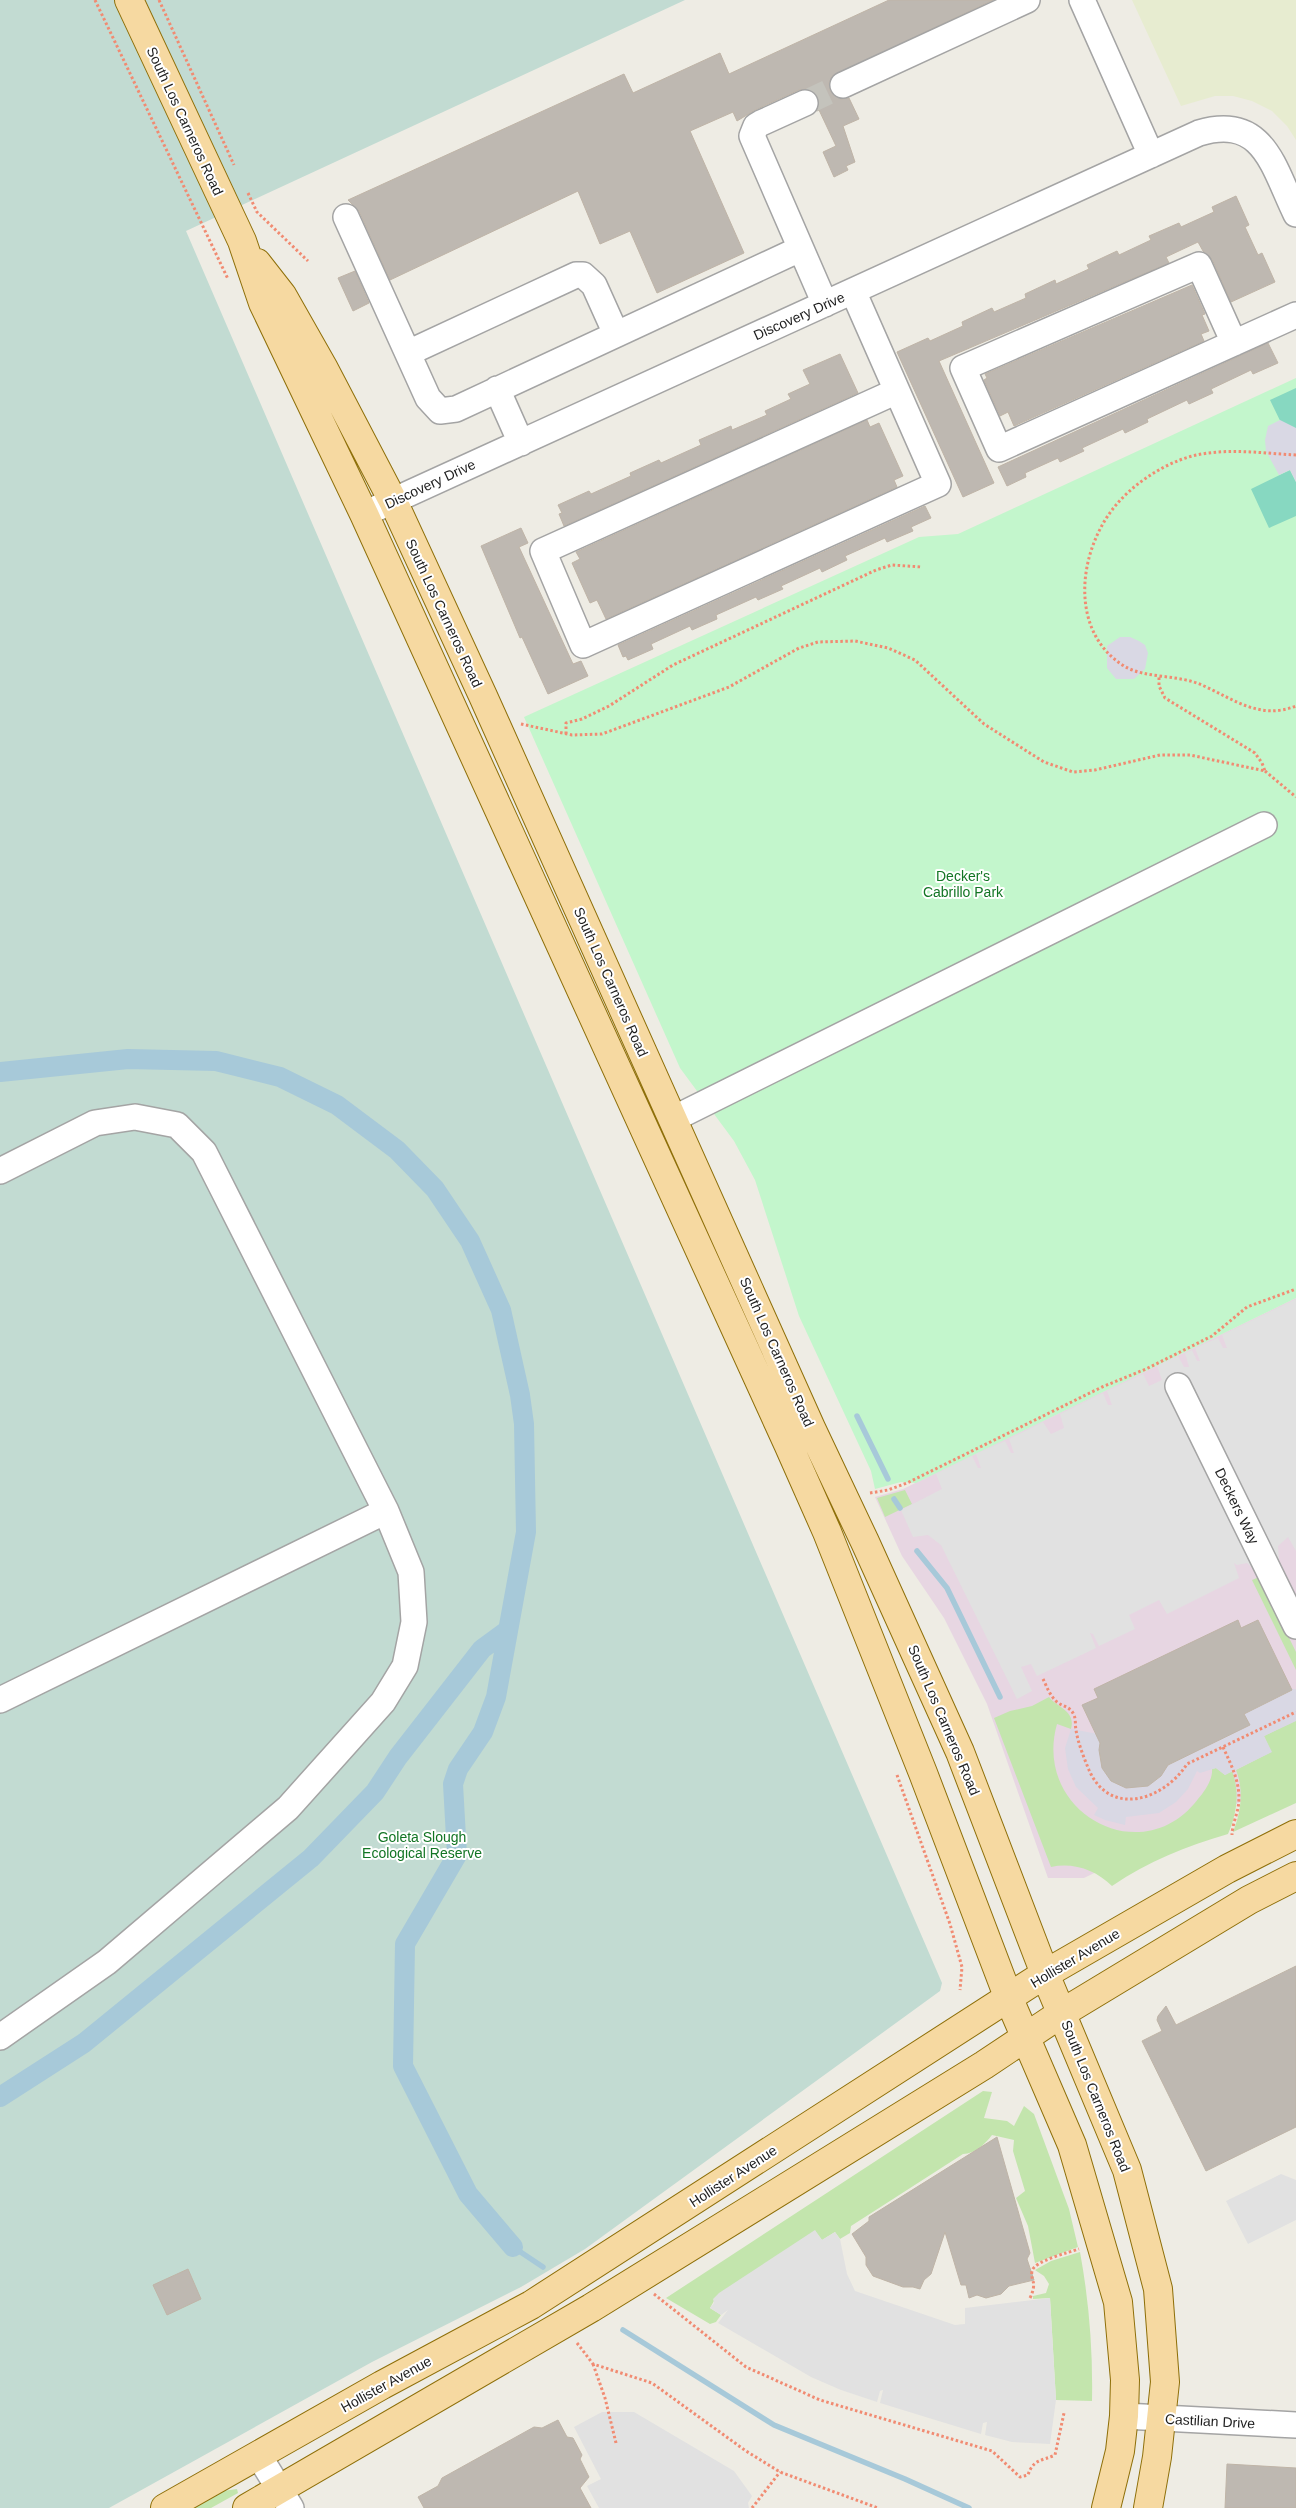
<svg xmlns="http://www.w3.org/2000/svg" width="1296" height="2508" viewBox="0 0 1296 2508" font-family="Arial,sans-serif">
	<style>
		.industrial { fill: #e7d6e2 }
		.farmland { fill: #e7ecd0 }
		.grass { fill: #c3e5ad }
		.wetland { fill: #c2dbd2 }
		.park { fill: #c3f6cc }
		.pitch { fill: #87d8c1 }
		.parking { fill: #e1e1e1 }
		.plaza { fill: #d9d8e4 }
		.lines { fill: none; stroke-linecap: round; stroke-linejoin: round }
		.stream { stroke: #a7c9d9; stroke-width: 5.5 }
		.canal { stroke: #a7c9d9; stroke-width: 20 }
		.building { fill: #beb8b1; stroke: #bfb4a7 }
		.minor-tunnel { stroke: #c4c3bc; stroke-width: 25; stroke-dasharray: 25 12; stroke-linecap: butt }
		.minor-casing { stroke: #a4a4a4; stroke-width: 28 }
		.major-casing { stroke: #8e6f09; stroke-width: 30 }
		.path { stroke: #f18b72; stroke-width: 3; stroke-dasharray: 2.5 2.5; stroke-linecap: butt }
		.minor { stroke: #fff; stroke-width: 25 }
		.major { stroke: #f6d9a1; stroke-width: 28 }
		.labels { text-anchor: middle; stroke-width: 4; stroke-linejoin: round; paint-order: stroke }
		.street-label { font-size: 14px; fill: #1d1d1d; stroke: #fff }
		.park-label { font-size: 14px; fill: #127524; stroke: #fff }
	</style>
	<rect width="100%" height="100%" fill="#eeece4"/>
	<path class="industrial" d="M1296 1298V1775L1084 1878H1048L987 1704 944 1618 902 1556 875 1497 903 1489Z"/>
	<path class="farmland" d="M1132 0H1296V140L1287 126 1272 111 1252 101 1233 96H1215L1181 106Z"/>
	<path class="grass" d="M905 1490 912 1504 885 1517 877 1498Z
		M1259 1577 1296 1652V1670L1252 1580Z
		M1049 1697C1058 1708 1076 1711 1071 1729L1057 1724C1032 1812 1142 1873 1198 1799 1205 1791 1213 1779 1212 1769L1216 1768 1225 1775 1232 1771C1240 1792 1237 1814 1228 1834 1186 1846 1149 1861 1112 1886 1096 1870 1073 1862 1051 1867L994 1718 1010 1711 1032 1706Z
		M1296 1717V1803L1233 1832C1241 1812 1244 1790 1236 1770L1271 1752 1264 1736 1295 1721Z
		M983 2091 992 2092 984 2118 1007 2121 1014 2126 1024 2106 1034 2114 1069 2209 1078 2247 1035 2263 1028 2226 1016 2198 1025 2191 1013 2151 1014 2140 992 2135C985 2144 975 2154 963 2154L851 2226 850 2233 840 2239 835 2232 822 2240 815 2231 714 2301 710 2308 721 2315 716 2322 710 2324 666 2298Z
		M1080 2252C1089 2301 1093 2350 1092 2401L1056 2400 1050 2298 1033 2299V2296L1046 2293 1049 2284 1044 2276 1035 2270 1051 2261Z
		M237 2489 238 2493 211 2508H182L223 2491Z"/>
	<path class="wetland" d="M0 0H685L186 231 942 1983 940 1991 585 2249 521 2287 372 2362 109 2508H0Z"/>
	<path class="park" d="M1296 378V1298L916 1483 901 1482 875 1489 871 1471 799 1316 755 1180 734 1141 680 1068 524 717 919 537 958 534Z"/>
	<path class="pitch" d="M1296 388V433L1288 437 1270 400Z
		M1290 470 1296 482V516L1269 528 1251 489Z"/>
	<path class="parking" d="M1296 1299V1551L1288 1537 1278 1546 1279 1559 1256 1571 1247 1563 1237 1565 1234 1563 1239 1578 1167 1614 1159 1600 1129 1615 1135 1629 1099 1646 1093 1634 1090 1633 1096 1648 1037 1676 1031 1664 1021 1667 1032 1691 1017 1699 941 1545 928 1535 913 1537 901 1510 942 1489 936 1474 972 1456 978 1468H981L976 1454 1005 1441 1011 1453H1014L1009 1439 1043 1422 1051 1434 1064 1428 1060 1414 1103 1393 1108 1405H1112L1107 1391 1143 1374 1149 1386 1162 1380 1157 1366 1178 1356 1184 1367H1189L1185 1353 1192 1350 1197 1361H1200L1195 1348 1218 1338 1223 1348H1227L1222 1335Z
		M1281 2174 1296 2180V2220L1248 2244 1226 2201Z
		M815 2230 822 2240 835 2232 840 2239 847 2274 855 2291 955 2325 965 2324V2308L1050 2298 1056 2400 1050 2444 1012 2442 985 2435 987 2422 983 2423 981 2434 880 2403 883 2390 880 2391 877 2402 841 2390 811 2377 718 2323 728 2310 721 2315 710 2308 714 2303 713 2299 719 2293Z
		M602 2412H634L734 2471 752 2496 748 2503 749 2508H599L587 2486 601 2479 574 2427Z"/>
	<path class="plaza" d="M1280 420 1296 428V482L1290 470 1279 475 1266 451 1265 440 1268 426Z
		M1120 637H1130L1139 641 1145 645 1148 653 1145 669 1134 679H1116L1107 668V646Z
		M1286 1689H1296V1721L1264 1736 1272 1752 1225 1775 1216 1768 1200 1773 1197 1771 1188 1789 1176 1802 1159 1813 1126 1817 1125 1825 1105 1820 1094 1815 1098 1808 1076 1787 1068 1769 1065 1748 1071 1729 1109 1736 1235 1713Z"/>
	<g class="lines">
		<path class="stream" d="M857 1416 888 1479
			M894 1499 900 1508
			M917 1551 947 1588 1000 1697
			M513 2247 543 2267
			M623 2330 774 2425 905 2479 969 2508"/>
		<path class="canal" d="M0 1072 128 1059 216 1061 280 1077 337 1105 397 1150 435 1189 470 1241 501 1310 520 1395 524 1424 526 1532 496 1697 483 1732 458 1769 453 1784 457 1855 405 1944 403 2066 468 2194 513 2247
			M0 2097 84 2043 311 1858 375 1792 398 1757 482 1649 508 1630"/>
	</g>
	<path class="building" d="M889 0H993L832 76 829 83 830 91 841 99 849 98 859 119 843 126 855 162 846 166 848 170 834 177 823 152 836 146 819 110 817 111 819 104 818 97 807 89 799 90 755 110 737 121 733 112 690 131 744 253 657 293 630 231 600 244 578 191 390 280 359 211 348 200 624 74 633 93 720 53 729 74Z
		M1236 196 1249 225 1245 227 1258 255 1262 253 1275 282 1231 302 1212 259 1203 251 1198 242 1166 257 1169 263 939 361 994 483 963 497 897 352 928 338 930 341 963 326 962 322 992 308 994 312 1026 298 1025 294 1055 280 1056 284 1089 269 1087 265 1117 251 1119 255 1151 240 1149 236 1179 223 1181 227 1214 212 1212 207Z
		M355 271 369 303 353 311 338 278Z
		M1192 285 1205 314 1202 315 1209 331 1201 334 1204 341 1014 426 1008 412 1000 416 984 380 987 378 985 374Z
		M1268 343 1278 363 1253 374 1251 370 1211 389 1213 393 1189 404 1187 400 1147 419 1148 422 1125 433 1123 429 1082 448 1084 451 1060 462 1058 458 1025 473 1026 477 1007 486 998 467Z
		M840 354 858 393 564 526 559 514 562 513 558 505 589 491 591 494 631 476 630 473 659 460 661 463 701 445 699 440 731 426 732 430 767 415 765 411 791 399 788 394 810 384 803 370Z
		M867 420 870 427 879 423 903 476 894 480 897 487 606 619 597 600 590 603 572 563 580 559 576 552Z
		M925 506 931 518 911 527 913 531 887 542 885 538 845 556 847 560 822 572 820 568 781 586 783 589 758 600 756 597 716 615 717 619 692 630 690 626 651 644 653 649 628 660 626 656 623 657 618 645Z
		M521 528 528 543 519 547 573 664 581 661 588 676 548 694 522 637 520 638 481 546Z
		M1238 1620 1241 1628 1258 1620 1292 1690 1244 1714 1250 1725 1168 1765 1161 1776 1148 1786 1126 1788 1111 1781 1102 1768 1099 1750 1100 1743 1082 1705 1098 1698 1094 1689Z
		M1296 1966V2127L1206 2171 1142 2041 1162 2031 1157 2020 1158 2016 1166 2006 1176 2025Z
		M997 2137 1030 2253 1027 2259 1034 2280 1009 2286 1001 2294 986 2298 977 2295 969 2298 966 2285H961L945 2232 931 2274 924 2280 920 2289 913 2287H903L873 2276 866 2265V2257L852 2234 869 2221V2217Z
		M188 2269 201 2299 167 2315 153 2285Z
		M558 2420 567 2437 573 2438 582 2455 580 2459 589 2477 580 2488 591 2508H424L418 2497 438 2486 442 2478 534 2427 542 2428Z
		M1227 2464 1296 2468V2508H1225Z"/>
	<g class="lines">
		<path class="minor-tunnel" d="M805 103 843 85"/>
		<g class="minor-casing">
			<path id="minor" d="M1082 0 1151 155
				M843 85 1027 0
				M805 103 761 123 756 126 752 136 825 304
				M346 217 428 398 440 411 456 409 800 249
				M853 291C881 356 910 419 938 484L583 645 543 551 897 391
				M1234 343 1199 265 963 368 999 449 1296 315
				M408 353 576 275H583L594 285 616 334
				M497 389 521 443
				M364 514 1199 133C1264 114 1273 167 1296 214
				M673 1119 1264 825
				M0 1171 95 1123 135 1117 177 1125 204 1152 386 1511 411 1572 414 1622 405 1666 383 1702 288 1808 107 1962 0 2037
				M1178 1386 1296 1626
				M0 1700 386 1511
				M1124 2416 1296 2425
				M259 2456 291 2508"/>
		</g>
		<g class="major-casing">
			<path id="major" d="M129 0 242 241 263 303 364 514 788 1444 827 1532 923 1773 1009 1999 1072 2145 1118 2302 1125 2380 1124 2416 1120 2451 1106 2508
				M257 263 282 295 324 369 393 501 483 696 811 1428 865 1542 960 1752 1045 1974 1127 2170 1158 2289 1165 2382 1157 2457 1148 2508
				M165 2508 382 2385 531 2305 1045 1974 1227 1869 1296 1834
				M247 2508 591 2308 984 2065 1062 2013 1249 1900 1296 1876"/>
		</g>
		<path class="path" d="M95 0 228 279
			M159 0 234 165
			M248 193 257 212 308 261
			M1296 455C1258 453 1216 446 1180 460 1156 469 1132 486 1116 505 1078 550 1068 631 1124 666 1145 679 1180 674 1204 686 1235 700 1260 720 1296 706
			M521 724 572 735 602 734 729 687 799 648 818 642 855 641 888 648 915 660 984 724 1044 762 1073 772 1095 770 1160 755H1190L1265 771 1262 763 1255 753 1165 698 1159 686V675
			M566 734V723L582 719 609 706 673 665 876 570 892 565 922 567
			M1265 771 1296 797
			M870 1493 888 1490 907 1483 1102 1387 1146 1369 1212 1336 1247 1307 1296 1289
			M1043 1679C1047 1687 1050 1696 1057 1702 1063 1707 1070 1706 1074 1715 1076 1720 1075 1725 1076 1730 1078 1743 1084 1758 1089 1770 1110 1818 1164 1800 1187 1764L1296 1712
			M1223 1747C1232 1767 1242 1785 1238 1808 1236 1817 1232 1827 1232 1835
			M897 1775 950 1924 962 1967 960 1990
			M654 2294 746 2367 820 2400 992 2451 1020 2477 1028 2475C1033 2459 1042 2461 1055 2455L1064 2413
			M1030 2298C1038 2281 1030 2281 1032 2271 1034 2261 1070 2252 1079 2249
			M577 2343 593 2364 652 2383 746 2451 780 2472 878 2508
			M593 2364 605 2398 616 2443
			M752 2508 780 2472"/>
		<use href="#minor" class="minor"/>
		<use href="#major" class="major"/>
	</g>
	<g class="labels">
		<g class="street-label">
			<text transform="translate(185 121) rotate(65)" y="5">South Los Carneros Road</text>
			<text transform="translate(799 316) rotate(-24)" y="5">Discovery Drive</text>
			<text transform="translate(430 484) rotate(-25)" y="5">Discovery Drive</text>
			<text transform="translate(444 613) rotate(65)" y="5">South Los Carneros Road</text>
			<text transform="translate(611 982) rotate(66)" y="5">South Los Carneros Road</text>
			<text transform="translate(777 1352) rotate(66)" y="5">South Los Carneros Road</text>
			<text transform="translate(1237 1506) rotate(64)" y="5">Deckers Way</text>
			<text transform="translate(944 1720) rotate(67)" y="5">South Los Carneros Road</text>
			<text transform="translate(1075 1958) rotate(-31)" y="5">Hollister Avenue</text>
			<text transform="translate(1096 2096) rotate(68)" y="5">South Los Carneros Road</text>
			<text transform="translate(733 2176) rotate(-33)" y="5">Hollister Avenue</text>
			<text transform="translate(386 2384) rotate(-29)" y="5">Hollister Avenue</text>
			<text transform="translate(1210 2421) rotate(3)" y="5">Castilian Drive</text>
		</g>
		<g class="park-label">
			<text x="963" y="881">Decker's<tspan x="963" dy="16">Cabrillo Park</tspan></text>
			<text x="422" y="1842">Goleta Slough<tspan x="422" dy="16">Ecological Reserve</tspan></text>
		</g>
	</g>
</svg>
